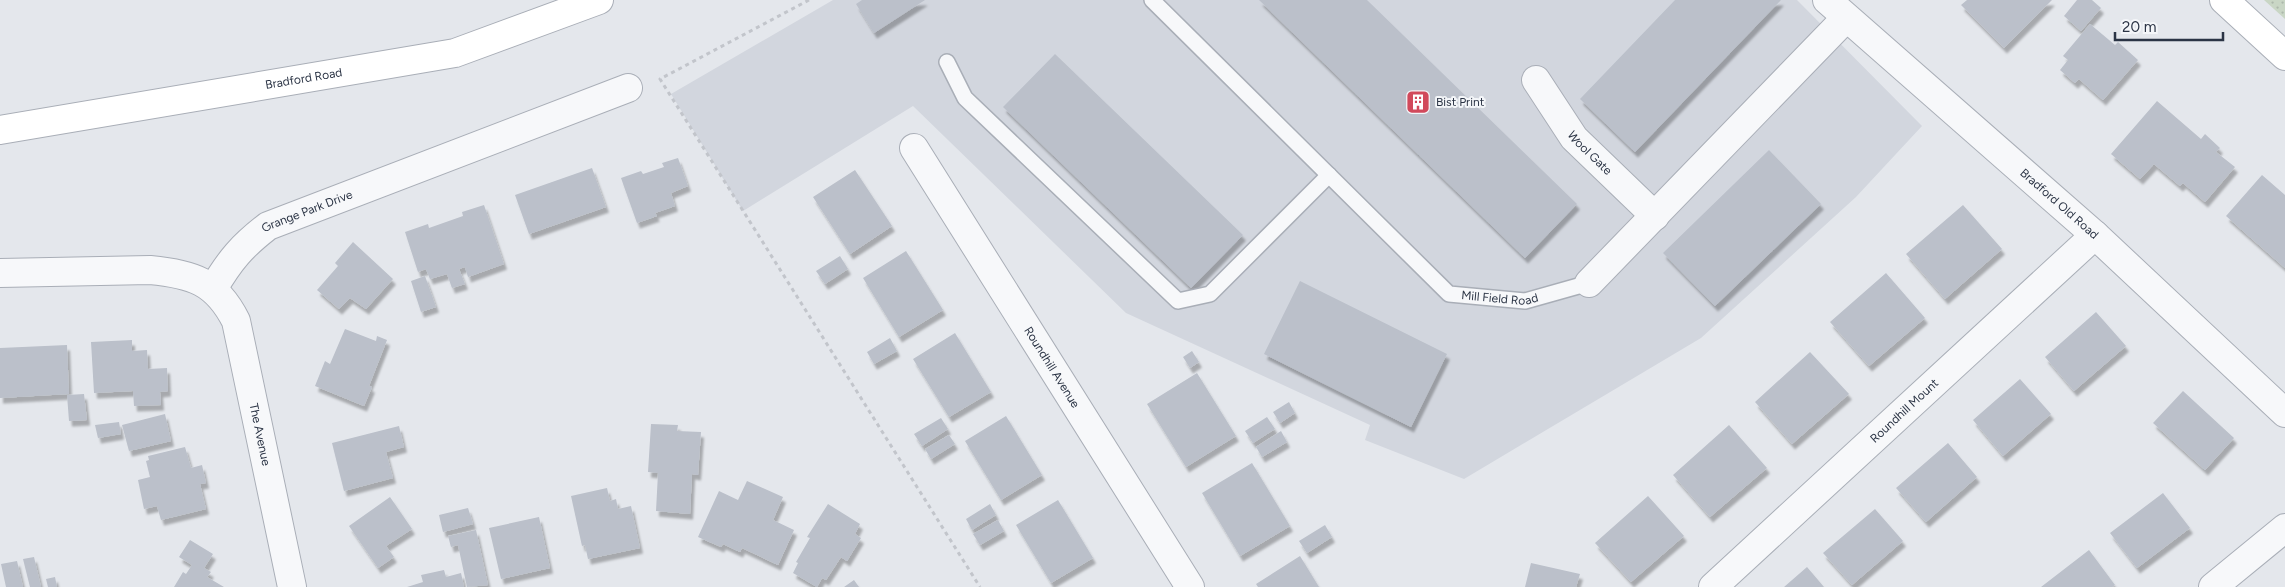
<svg xmlns="http://www.w3.org/2000/svg" width="2285" height="587" viewBox="0 0 2285 587" font-family="Figtree,sans-serif">
	<style>
		.built { fill: #d2d6de }
		.park { fill: url(#park-dots) }
		.building { fill: #bbc0ca; filter: url(#shadow) }
		.lines { fill: none; stroke-linecap: round; stroke-linejoin: round }
		.lane-casing { stroke: #a9aeb7; stroke-width: 18 }
		.street-casing { stroke: #a9aeb7; stroke-width: 30 }
		.secondary-casing { stroke: #a9aeb7; stroke-width: 30 }
		.path { stroke: #c2c5cb; stroke-width: 3; stroke-dasharray: 4 4; stroke-linecap: butt }
		.lane { stroke: #f7f8fa; stroke-width: 15 }
		.street { stroke: #f7f8fa; stroke-width: 28 }
		.secondary { stroke: #fff; stroke-width: 28 }
		.labels { text-anchor: middle; stroke-width: 4; stroke-linejoin: round; paint-order: stroke }
		.street-label { font-size: 12px; fill: #2b3445; stroke: #f4f6f9 }
		.poi-label { font-size: 12px; fill: #2b3445; stroke: #f4f6f9; text-anchor: start }
	</style>
	<defs>
		<pattern id="park-dots" width="8" height="8" patternUnits="userSpaceOnUse" patternTransform="scale(1.25)"><rect width="8" height="8" fill="#c9d6c5"/><path d="M2 2h.1M6 6h.1" fill="none" stroke="#adb8ab" stroke-width="1.8" stroke-linecap="round"/></pattern>
		<filter id="shadow"><feDropShadow dx="3" dy="5.5" stdDeviation="1" flood-color="#0004"/></filter>
	</defs>
	<rect width="100%" height="100%" fill="#e4e7ec"/>
	<path class="built" d="M833 0H1797L1922 126 1856 197 1701 338 1464 479 1365 440 1370 425 1126 313 913 106 743 211 671 94Z"/>
	<path class="park" d="M2264 0H2285V19Z"/>
	<path class="building" d="M862 0H925L874 33 856 4Z
		M1259 0H1367L1577 204 1525 258Z
		M1675 0H1781L1635 152 1580 99Z
		M1967 0H2052L2004 48 1961 5Z
		M2077 0H2092L2101 8 2081 31 2064 16Z
		M2090 24 2115 45 2118 42 2138 60 2103 100 2079 79 2075 83 2060 70 2068 60 2063 56Z
		M1055 54 1243 235 1191 288 1003 107Z
		M2157 101 2201 139 2205 134 2220 148 2216 152 2235 167 2205 202 2183 183 2180 186 2154 164 2140 179 2111 154Z
		M1769 150 1821 204 1715 306 1663 253Z
		M678 158 688 186 671 193 675 206 655 213 657 216 637 223 621 178 641 171 643 174 664 167 662 163Z
		M592 168 606 207 529 234 515 195Z
		M855 170 892 226 850 254 813 197Z
		M2262 175 2285 195V268L2226 216Z
		M484 205 504 264 468 277 465 267 459 269 465 284 452 288 447 274 430 279 426 269 418 272 405 232 428 224 429 228 463 216 462 212Z
		M1963 205 2002 249 1945 299 1906 254Z
		M353 242 393 279 366 309 350 298 339 309 317 290 338 266 335 263Z
		M906 251 943 310 899 337 863 278Z
		M840 256 848 269 825 284 816 271Z
		M1886 273 1925 318 1869 366 1830 322Z
		M425 276 436 307 421 312 411 281Z
		M1300 281 1447 354 1411 427 1264 354Z
		M2096 312 2126 346 2074 391 2045 357Z
		M345 329 376 341 377 336 387 340 369 386 372 387 364 406 315 386 325 361 330 364Z
		M955 333 991 392 949 417 913 359Z
		M890 338 897 351 874 364 867 352Z
		M132 340V351L147 350 148 369 167 368 168 391 160 392 161 405 134 406 133 391 94 393 91 342Z
		M67 345 69 394 0 398V348Z
		M1192 351 1199 362 1190 368 1183 357Z
		M1810 352 1849 394 1792 444 1755 402Z
		M1197 373 1236 436 1186 467 1147 404Z
		M2020 379 2051 414 2003 456 1973 420Z
		M2183 391 2234 438 2205 470 2153 423Z
		M84 394 87 420 69 421 67 395Z
		M1289 402 1295 413 1280 423 1273 412Z
		M165 414 171 441 129 451 122 425Z
		M1006 416 1042 475 1001 500 965 441Z
		M1267 417 1275 429 1253 443 1245 431Z
		M941 418 948 429 922 446 914 434Z
		M119 422 121 434 98 438 95 425Z
		M651 424 678 425 677 431 701 432 698 475 692 474 690 514 656 511 658 473 648 472Z
		M1729 425 1767 468 1710 517 1673 475Z
		M399 426 404 447 386 452 393 478 344 491 332 443Z
		M1281 431 1287 442 1262 457 1256 447Z
		M949 435 955 444 931 459 925 449Z
		M1948 443 1977 477 1926 522 1896 488Z
		M185 447 191 468 202 465 206 483 200 484 206 509 161 520 157 506 144 509 138 480 150 477 146 461 149 460 148 456Z
		M1252 463 1290 526 1240 556 1202 493Z
		M747 481 783 497 773 520 794 530 778 565 742 548 740 552 723 544 721 547 698 537 719 491 738 500Z
		M607 488 610 501 616 499 618 509 631 506 640 548 588 559 585 545 582 546 571 496Z
		M2163 493 2190 528 2137 568 2110 533Z
		M1648 496 1684 536 1631 582 1595 543Z
		M390 497 412 529 386 546 394 557 378 568 349 526Z
		M1058 500 1093 558 1051 583 1016 525Z
		M828 504 860 524 855 534 861 538 847 561 841 557 826 580 822 578 817 587 793 573 798 563 796 562 810 538 807 537Z
		M990 504 996 515 972 530 966 519Z
		M468 508 473 524 443 532 439 515Z
		M1875 509 1903 541 1852 585 1823 553Z
		M539 517 550 568 501 579 489 528Z
		M998 520 1004 531 980 545 973 534Z
		M1325 525 1332 537 1307 553 1299 541Z
		M476 530 488 585 467 587 458 545 451 547 448 536Z
		M190 540 213 554 204 568 211 572 207 577 224 587H174L183 572 186 574 192 565 179 557Z
		M2089 550 2115 585 2112 587H2041Z
		M1300 556 1319 587H1258L1256 584Z
		M34 557 41 587H30L23 559Z
		M17 561 23 587H6L1 564Z
		M1531 563 1580 574 1576 587H1525Z
		M1807 567 1824 587H1784Z
		M444 570 446 577 461 573 464 587H407L423 582 421 575Z
		M55 577 57 587H48L46 579Z
		M854 580 859 587H844Z"/>
	<g class="lines">
		<g class="lane-casing">
			<g id="lane">
				<path id="s1" d="M1152 0 1449 294 1525 301 1589 283"/>
				<path d="M947 62 965 98 1178 301 1210 294 1329 175"/>
			</g>
		</g>
		<g class="street-casing">
			<g id="street">
				<path id="s2" d="M1827 0 2095 235 2285 413"/>
				<path id="s3" d="M1536 80 1574 138 1655 216"/>
				<path id="s4" d="M914 148 1190 587"/>
				<path id="s5" d="M0 273 150 270C192 274 216 281 236 321L292 587"/>
				<path d="M1589 283 1846 18"/>
				<path id="s6" d="M213 289C230 260 242 246 268 226L628 88"/>
				<path id="s7" d="M1713 587 2095 235"/>
				<path d="M2213 587 2285 528"/>
			</g>
		</g>
		<g class="secondary-casing">
			<g id="secondary">
				<path d="M2224 0 2285 56"/>
				<path id="s8" d="M0 130 455 53 599 0"/>
			</g>
		</g>
		<path class="path" d="M809 0 660 79 980 587"/>
		<use href="#lane" class="lane"/>
		<use href="#street" class="street"/>
		<use href="#secondary" class="secondary"/>
	</g>
	<defs>
		<g id="building-square" transform="scale(1.25)"><rect x="-9" y="-9" width="18" height="18" rx="4" fill="#d1495b" stroke="#f4f6f9"/><path d="M-4-6H4V6H1V3H-1V6H-4ZM-2.5-4.3h1.7v1.8h-1.7ZM.8-4.3h1.7v1.8H.8ZM-2.5-1h1.7V.8h-1.7ZM.8-1h1.7V.8H.8Z" fill="#fff"/></g>
	</defs>
	<g fill-rule="evenodd">
		<use href="#building-square" x="1418" y="102"/>
	</g>
	<g class="labels">
		<g class="street-label">
			<text dy="4" stroke="none"><textPath href="#s8" startOffset="308">Bradford Road</textPath></text>
			<text dy="4" stroke="none"><textPath href="#s3" startOffset="91">Wool Gate</textPath></text>
			<text dy="4" stroke="none"><textPath href="#s2" startOffset="309">Bradford Old Road</textPath></text>
			<text dy="4" stroke="none"><textPath href="#s6" startOffset="126">Grange Park Drive</textPath></text>
			<text dy="4" stroke="none"><textPath href="#s1" startOffset="469">Mill Field Road</textPath></text>
			<text dy="4" stroke="none"><textPath href="#s4" startOffset="259">Roundhill Avenue</textPath></text>
			<text dy="4" stroke="none"><textPath href="#s7" startOffset="260">Roundhill Mount</textPath></text>
			<text dy="4" stroke="none"><textPath href="#s5" startOffset="372">The Avenue</textPath></text>
		</g>
		<g class="poi-label">
			<text x="1436" y="106">Bist Print</text>
		</g>
	</g>
	<path d="M2115 32v8h108v-8" fill="none" stroke="#2b3445" stroke-width="2.5"/>
	<text x="2122" y="32" font-size="15" fill="#2b3445" stroke="#f4f6f9" stroke-width="4" paint-order="stroke">20 m</text>
</svg>
